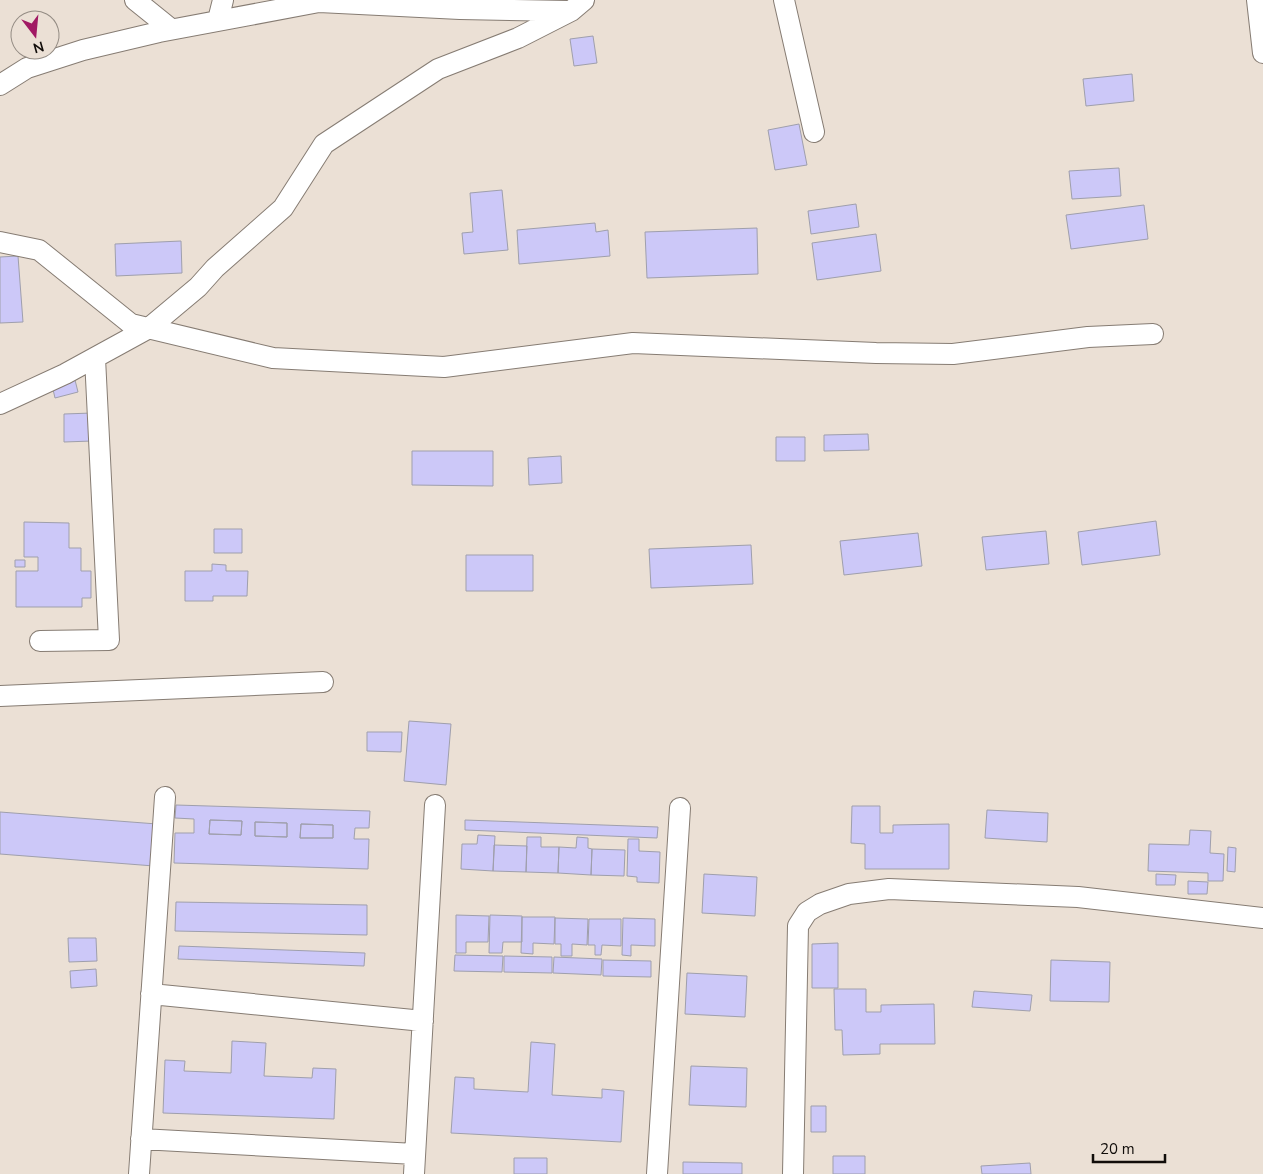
<svg xmlns="http://www.w3.org/2000/svg" width="1263" height="1174" viewBox="0 0 1263 1174" font-family="'Nunito Sans',sans-serif">
	<style>
		.building { fill: #ccc8f8; stroke: #9f9fac; fill-rule: evenodd }
		.lines { fill: none; stroke-linecap: round; stroke-linejoin: round }
		.street-casing { stroke: #867c73; stroke-width: 22 }
		.street { stroke: #fff; stroke-width: 20 }
	</style>
	<rect width="100%" height="100%" fill="#ebe0d5"/>
	<path class="building" d="M593 36 597 63 574 66 570 39Z
		M1132 74 1134 101 1086 106 1083 79Z
		M799 124 807 165 775 170 768 130Z
		M1119 168 1121 196 1072 199 1069 171Z
		M502 190 508 250 464 254 462 233 473 232 470 193Z
		M856 204 859 227 811 234 808 211Z
		M1144 205 1148 239 1071 249 1066 215Z
		M595 223 596 232 608 230 610 256 519 264 517 230Z
		M757 228 758 274 647 278 645 232Z
		M876 234 881 271 817 280 812 243Z
		M181 241 182 273 116 276 115 244Z
		M18 256 23 322 0 323V257Z
		M75 380 78 392 55 398 52 385Z
		M92 413V441L64 442V414Z
		M868 434 869 450 824 451V435Z
		M776 437H805V461H776Z
		M412 451H493V486L412 485Z
		M561 456 562 483 529 485 528 458Z
		M1156 521 1160 555 1082 565 1078 532Z
		M24 522 69 523V548H81V571H91V598H82V607H16V571H38V557H24Z
		M214 529H242V553H214Z
		M1046 531 1049 564 986 570 982 537Z
		M918 533 922 566 844 575 840 541Z
		M751 545 753 584 651 588 649 549Z
		M466 555H533V591H466Z
		M15 560H25V567H15Z
		M212 564 226 565V571H248L247 596H213V601H185V571H212Z
		M409 721 451 724 446 785 404 781Z
		M367 732H402L401 752 367 751Z
		M176 805 370 811 369 828H355L354 839H369L368 869 174 863 175 833H194V819L175 818ZM210 820 242 821 241 835 209 834ZM255 822 287 823V837L255 836ZM301 824 333 825V838H300Z
		M852 806H880V833H893V825L949 824V869H865V844L851 843Z
		M987 810 1048 813 1047 842 985 838Z
		M0 812 157 824 154 866 0 854Z
		M210 820 242 821 241 835 209 834Z
		M465 820 658 827 657 838 465 830Z
		M255 822 287 823V837L255 836Z
		M301 824 333 825V838H300Z
		M1190 830 1211 831 1210 853 1224 854 1223 881H1208V873L1148 871 1149 844 1189 845Z
		M478 835 495 836 493 871 461 869 462 844H477Z
		M527 837H541V847H559L558 873 526 872Z
		M577 837 588 838V848L592 849 591 875 558 873 559 847 576 848Z
		M628 839H639V851L660 852 659 883 637 882V877L627 876Z
		M494 845 527 846 526 872 493 871Z
		M1228 847 1236 848 1235 872 1227 871Z
		M592 849 625 850 624 876 591 875Z
		M704 874 757 877 755 916 702 913Z
		M1156 874 1176 875 1175 885H1156Z
		M1188 881 1208 882 1207 894H1188Z
		M176 902 367 905V935L175 931Z
		M456 915 489 916 488 942H466V953H456Z
		M490 915 522 916V942H503L502 953H489Z
		M522 917H555L554 944 533 943V954L521 953Z
		M555 918 588 919 587 945 572 944V956H561V944H555Z
		M623 918 655 919V946L631 945V956L622 955Z
		M589 919H621V946L602 945 601 955H595V945H588Z
		M68 938H96L97 961 69 962Z
		M838 943V988H812V944Z
		M179 946 365 953 364 966 178 959Z
		M455 955 503 956 502 972 454 971Z
		M504 956 552 957V973L504 972Z
		M554 957 602 959 601 975 553 973Z
		M603 960 651 961V977L603 976Z
		M1051 960 1110 962 1109 1002 1050 1001Z
		M96 969 97 986 71 988 70 971Z
		M687 973 747 976 745 1017 685 1014Z
		M834 989H866V1012H881V1005L934 1004 935 1044H880V1054L843 1055 842 1030H835Z
		M974 991 1032 995 1030 1011 972 1007Z
		M232 1041 266 1043 264 1076 312 1078 313 1068 336 1069 334 1119 163 1113 165 1060 185 1061 184 1071 231 1073Z
		M531 1042 555 1044 552 1095 602 1098V1089L624 1091 621 1142 451 1133 455 1077 474 1078V1089L528 1092Z
		M691 1066 747 1068 746 1107 689 1105Z
		M811 1106H826V1132H811Z
		M833 1156H865V1174H833Z
		M514 1158H547V1174H514Z
		M683 1162 742 1163V1174H683Z
		M1030 1163 1031 1174H982L981 1166Z"/>
	<g class="lines">
		<g class="street-casing">
			<path id="street" d="M135 0 171 29
				M784 0 814 132
				M1257 0 1263 53
				M218 20 223 0
				M0 85 27 68 83 50 159 32 319 2 460 9 567 11
				M0 242 39 250 131 324 273 358 444 367 633 343 876 353 953 354 1088 337 1153 334
				M0 404 65 374 149 328 198 287 215 268 283 208 324 144 438 69 518 38 571 11 584 0
				M40 641 109 640 95 358
				M0 696 323 682
				M151 994 423 1021
				M141 1139 415 1154
				M139 1174 165 797
				M414 1174 435 805
				M657 1174 680 808
				M793 1174 798 926 807 912 820 904 849 894 889 889 1078 897 1263 918"/>
		</g>
		<use href="#street" class="street"/>
	</g>
	<g transform="translate(35 35) rotate(164)"><circle r="24" fill="#ebe0d5" stroke="#948c84"/>
	<path d="M0-4L9 19L0 12L-9 19Z" fill="#a11964"/>
	<text y="-8" font-size="14" font-weight="bold" text-anchor="middle" fill="#110d0a">N</text>
	</g>
	<path d="M1093 1154v8h72v-8" fill="none" stroke="#110d0a" stroke-width="2.5"/>
	<text x="1100" y="1154" font-size="15" fill="#110d0a" stroke="#ebe0d5" stroke-width="4" paint-order="stroke">20 m</text>
</svg>
